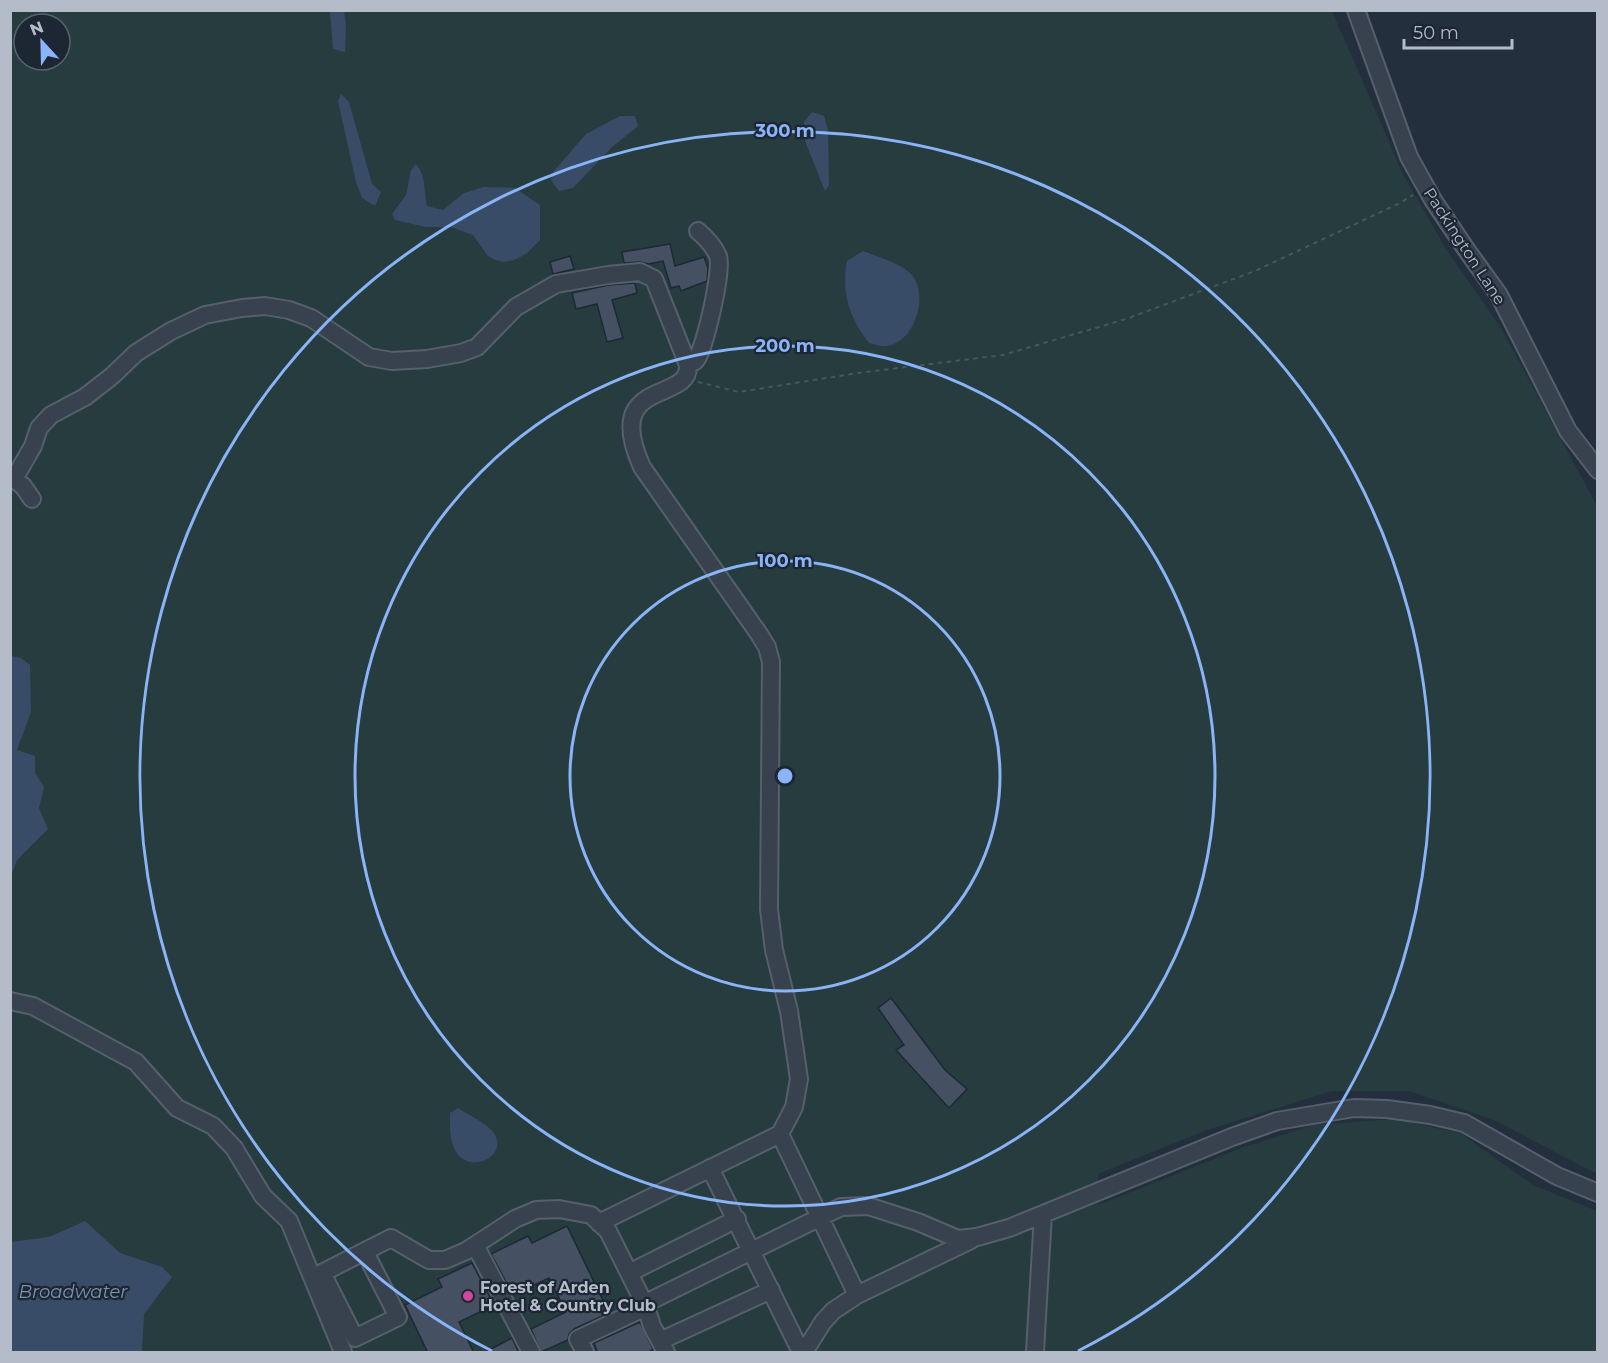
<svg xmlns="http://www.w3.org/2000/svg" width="1608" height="1363" viewBox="0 0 1608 1363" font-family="Montserrat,sans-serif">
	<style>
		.green { fill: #263c3f; fill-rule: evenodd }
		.water { fill: #394c67 }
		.building { fill: #455162; stroke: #1f2835; stroke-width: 1.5 }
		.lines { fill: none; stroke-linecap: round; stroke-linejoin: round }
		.minor-casing { stroke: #565f6c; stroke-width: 20 }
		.path { stroke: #44595c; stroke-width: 2; stroke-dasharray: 4.5 4.5; stroke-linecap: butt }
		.minor { stroke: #38414e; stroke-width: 16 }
		.ring { fill: none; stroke: #8ab4f8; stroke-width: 3 }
		.hotel-dot { fill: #d1479c; stroke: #1d2633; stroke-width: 2 }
		.labels { text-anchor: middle; stroke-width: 4.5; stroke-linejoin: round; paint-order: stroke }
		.street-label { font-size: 16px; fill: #b4bcc9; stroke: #1d2633 }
		.poi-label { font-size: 16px; font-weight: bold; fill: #b4bcc9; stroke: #1d2633; text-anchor: start }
		.water-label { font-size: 18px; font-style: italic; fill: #7c92b1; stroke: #1d2633 }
		.centre { fill: #8ab4f8; stroke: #1d2633; stroke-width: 3 }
		.ring-label { font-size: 18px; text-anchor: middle; font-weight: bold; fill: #8ab4f8; stroke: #1d2633; stroke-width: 4.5; stroke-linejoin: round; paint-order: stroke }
	</style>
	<rect width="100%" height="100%" fill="#242f3e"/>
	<path class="green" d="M10 11H1332L1403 174 1446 249 1501 328 1597 506V1174L1494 1120 1409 1091H1332L1207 1130 1098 1174V1205L1244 1147 1314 1125 1393 1119 1460 1133 1533 1185 1597 1211V1352H11ZM24 24H60V60H24Z"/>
	<path class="water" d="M330 11H344L346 25 345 52 333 49Z
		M341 94 349 102 372 184 381 192 375 206 362 198 356 182 338 101Z
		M812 112 824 116 828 130 829 185 825 191 805 141 804 122Z
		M620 116H635L638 126 612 147 573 188 559 191 551 180 553 172 586 134Z
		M416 164C426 175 424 192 427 206L443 210 464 193 484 187 515 188 540 205V240L526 254 514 260 504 262 495 260 487 255 473 235 451 227H426L395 220 392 214 406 195 411 170Z
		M863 251C876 256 901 264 910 273 930 292 916 342 887 346 882 347 874 344 869 343 849 317 841 293 847 261Z
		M11 656 21 658 30 665 31 712 17 750 35 756V773L44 787 39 808 48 829 17 860 11 876Z
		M458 1108C468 1115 485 1122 493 1132 511 1155 469 1177 455 1150 449 1139 450 1125 450 1113Z
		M85 1221 120 1253 162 1267 172 1277 144 1314 142 1352H11V1242L49 1237Z"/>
	<path class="building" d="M670 244 675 266 704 257 708 268 707 281 681 291 679 286 671 288 663 261 648 264 640 262 624 263 622 252Z
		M570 256 574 269 553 274 550 262Z
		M635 283 637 293 612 300 623 338 607 342 597 304 576 309 572 293 609 285Z
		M891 998 945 1070 967 1089 949 1108 896 1050 904 1045 878 1008Z
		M567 1226 609 1313 574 1329 569 1334 568 1340 541 1352 531 1329 566 1312 549 1278 513 1295 491 1254 528 1236 532 1243Z
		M472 1263 494 1305 459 1322 474 1353H428L405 1305 442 1287 438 1279Z
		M640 1322 653 1349 647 1353H598L594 1343Z
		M512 1338 519 1353H483Z"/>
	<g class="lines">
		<g class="minor-casing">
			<path id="minor" d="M1356 10 1409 157 1433 200 1468 252 1499 295 1568 431 1598 470
				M688 365C690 364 695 362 696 360 705 348 723 269 718 256 714 246 706 238 698 231
				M10 478 14 479 33 446 39 428 51 415 85 397 112 376 136 353 171 331 205 315 242 308 265 306 289 310 311 318 369 357 392 361 427 359 461 353 477 347 516 307 556 284 608 275 640 272 654 279 688 365C691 404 601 376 642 467L759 634 767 647 771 662 769 909 774 950 789 1011 799 1079 794 1107 780 1134 857 1295
				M14 479 23 486 32 499
				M10 1001 33 1006 136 1062 177 1108 213 1126 234 1148 263 1196 289 1221 343 1352
				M710 1168 801 1352
				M599 1223 780 1134
				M475 1245 531 1352
				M365 1252 398 1317 355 1338 322 1273 391 1238 429 1260H445L466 1251 515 1219 536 1210 559 1209 591 1215 608 1231 646 1307 578 1339 585 1352
				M629 1273 737 1219
				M660 1341 771 1290
				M666 1352 652 1326 646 1307 652 1300 841 1207 868 1206 918 1222 958 1239 977 1237 1009 1228 1232 1137 1277 1121 1354 1108 1387 1109 1430 1115 1464 1123 1557 1176 1598 1193
				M804 1352 823 1322 833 1311 857 1295 971 1240
				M1035 1352 1043 1214"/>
		</g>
		<path class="path" d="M698 382 739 392 858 373 1003 355 1126 319 1255 271 1400 203 1413 195"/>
		<use href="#minor" class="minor"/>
	</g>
	<g class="ring">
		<circle cx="785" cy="776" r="215"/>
		<circle cx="785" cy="776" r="430"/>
		<path d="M492 1351A645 645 0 1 1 1078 1351"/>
	</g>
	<circle class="hotel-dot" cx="468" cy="1296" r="6"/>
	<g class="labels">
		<g class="street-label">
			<text transform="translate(1465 246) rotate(57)" y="6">Packington Lane</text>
		</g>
		<g class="poi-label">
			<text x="480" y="1293">Forest of Arden<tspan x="480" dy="18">Hotel &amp; Country Club</tspan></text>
		</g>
		<g class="water-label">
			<text x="73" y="1298">Broadwater</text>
		</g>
	</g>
	<circle cx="785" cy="776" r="9" class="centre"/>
	<g class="ring-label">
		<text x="785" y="137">300 m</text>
		<text x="785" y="352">200 m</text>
		<text x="785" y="567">100 m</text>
	</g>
	<rect width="1608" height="1363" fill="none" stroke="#b4bcc9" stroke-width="24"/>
	<g transform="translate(42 42) rotate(338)"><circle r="28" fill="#1d2633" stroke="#59626f" stroke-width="1.5"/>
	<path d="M0-4.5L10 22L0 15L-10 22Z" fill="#8ab4f8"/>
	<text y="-9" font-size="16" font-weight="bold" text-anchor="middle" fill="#b4bcc9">N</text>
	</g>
	<path d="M1404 39v9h108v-9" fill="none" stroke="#b4bcc9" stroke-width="3"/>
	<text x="1413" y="39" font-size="18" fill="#b4bcc9" stroke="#1d2633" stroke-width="4.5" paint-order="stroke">50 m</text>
</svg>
